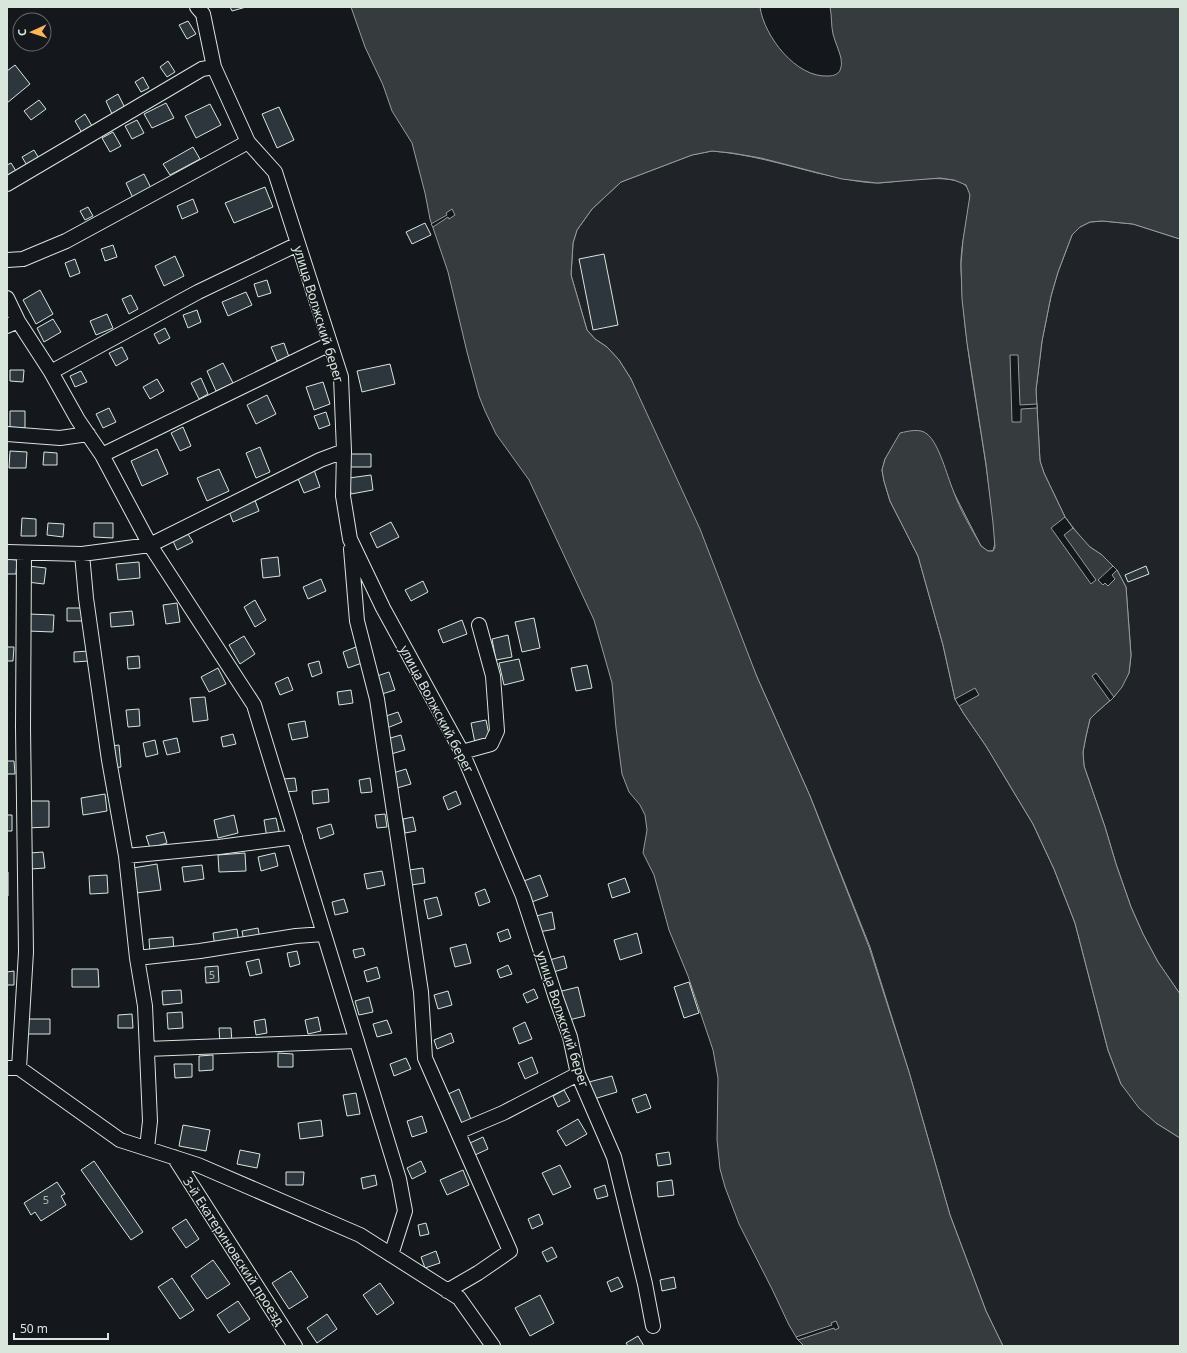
<svg xmlns="http://www.w3.org/2000/svg" width="1187" height="1353" viewBox="0 0 1187 1353" font-family="'Noto Sans',sans-serif">
	<style>
		.green { fill: #202428; stroke: #939e99 }
		.water { fill: #363b3e; stroke: #939e99 }
		.pier { fill: #14181c; stroke: #939e99 }
		.building { fill: #2c363c; stroke: #d8e6dc }
		.lines { fill: none; stroke-linecap: round; stroke-linejoin: round }
		.minor-casing { stroke: #d8e6dc; stroke-width: 16 }
		.minor { stroke: #14181c; stroke-width: 14 }
		.labels { text-anchor: middle; stroke-width: 3; stroke-linejoin: round; paint-order: stroke }
		.number-label { font-size: 11px; fill: #adbab4 }
		.street-label { font-size: 13px; fill: #d8e6dc; stroke: #14181c }
	</style>
	<rect width="100%" height="100%" fill="#14181c"/>
	<path class="green" d="M712 151C748 154 782 164 817 173 837 177 859 183 879 183 897 182 954 172 966 186 967 187 970 192 970 194 971 198 969 203 969 207 966 228 960 248 961 269 963 345 981 420 990 495 992 509 998 539 993 551H988L981 546 953 491 942 463 893 446 885 459 882 470 884 481 890 501 918 556 943 645 955 699 964 714 986 746 1033 824 1054 869 1075 923 1108 1050 1121 1084 1156 1123 1180 1138V1346H1003L986 1311 950 1215 909 1072 870 947 810 796 757 677 631 379 619 360 607 347 595 339 587 330 571 275 573 243 577 230 592 209 621 182 692 155Z
		M1103 221 1133 224 1180 239V994L1158 962 1143 934 1131 907 1116 864 1105 827 1084 766 1083 752 1086 736 1090 719 1097 712 1114 697 1129 673 1131 655 1126 587 1117 570 1102 555 1090 547 1082 539 1065 517 1044 473 1040 461 1036 390 1042 341 1051 296 1058 272 1072 235 1080 227 1090 222Z"/>
	<path class="water" d="M351 7H760C764 36 796 78 828 76 834 76 840 74 841 67 842 64 841 61 841 58 839 50 835 42 833 34 831 26 832 16 830 7H1180V239L1133 224 1102 221 1090 222 1080 227 1072 235 1058 272 1051 296 1042 341 1036 390 1040 461 1044 473 1065 517 1073 528 1090 547 1102 555 1117 570 1126 587 1131 655 1129 673 1122 687 1114 697 1097 712 1090 719 1086 736 1083 752 1084 766 1105 827 1116 864 1131 907 1143 934 1158 962 1180 994V1138L1156 1123 1139 1108 1121 1084 1108 1050 1075 923 1054 869 1033 824 986 746 964 714 955 699 943 645 918 556 890 501 884 481 882 470 885 459 900 433C909 431 920 428 927 434 939 443 947 476 953 490 960 510 971 528 981 546L988 551H993L995 547 993 523 986 464 967 343 962 299 961 264 963 240 970 195 966 185 954 180 940 178 877 183 842 179 761 158 732 153 712 151 692 155 621 182 592 209 577 230 573 243 571 275 587 330 595 339 607 347 619 360 631 379 700 529 757 677 810 796 869 947 909 1072 950 1215 986 1311 1003 1346H804L798 1340 789 1325 772 1289 739 1224 725 1187 720 1169 717 1140 718 1078 713 1050 688 976 669 930 654 875 643 853 647 830 645 815 640 805 629 792 622 774 616 728 612 683 594 620 529 480 496 434 485 411 479 396 467 352 448 272 430 219 425 193 412 143 392 111 383 85 365 47Z"/>
	<path class="pier" d="M452 209 455 215 449 219 448 217 433 227 431 224 447 215 446 213Z
		M1010 355H1018L1020 405 1037 404V408L1021 409V422H1012Z
		M1065 517 1073 528 1064 535 1096 580 1091 584 1051 528Z
		M1113 566 1117 570 1112 575 1115 579 1108 586 1105 583 1103 585 1098 580Z
		M1096 673 1114 697 1110 701 1092 676Z
		M975 688 979 695 959 706 955 699Z
		M836 1321 839 1328 835 1330 834 1328 798 1340 796 1337 832 1325 831 1323Z"/>
	<path class="building" d="M230 7H246L232 11Z
		M188 21 196 34 187 39 179 25Z
		M168 61 175 72 167 77 160 67Z
		M15 65 30 84 7 103V71Z
		M143 77 149 88 141 92 135 82Z
		M118 94 125 108 112 114 106 101Z
		M39 100 46 109 31 120 24 111Z
		M166 103 174 118 152 128 144 114Z
		M210 104 221 125 196 138 185 116Z
		M279 107 294 140 277 148 262 114Z
		M85 114 92 126 82 133 75 121Z
		M137 120 144 133 132 139 125 126Z
		M113 132 121 146 110 152 102 138Z
		M193 147 200 159 170 175 163 164Z
		M34 150 40 160 28 167 22 157Z
		M11 163 18 174 7 181V165Z
		M144 174 151 188 133 198 126 183Z
		M265 187 273 207 234 223 225 203Z
		M193 199 198 212 182 219 177 206Z
		M88 207 93 216 85 220 80 211Z
		M425 223 431 235 412 244 406 232Z
		M113 245 117 257 105 261 101 249Z
		M604 254 618 325 593 330 579 259Z
		M175 256 184 276 164 286 155 266Z
		M75 259 80 273 70 277 65 263Z
		M267 280 271 293 258 297 254 284Z
		M40 290 53 314 36 324 23 300Z
		M246 292 252 305 228 316 222 302Z
		M131 295 138 309 129 314 122 299Z
		M197 310 201 322 188 328 183 315Z
		M107 314 113 328 96 335 90 321Z
		M53 319 61 332 44 342 37 328Z
		M165 328 170 338 159 344 154 334Z
		M284 343 289 357 277 361 271 347Z
		M122 347 128 359 116 366 109 353Z
		M223 363 233 383 216 391 207 371Z
		M390 364 395 384 362 392 357 371Z
		M10 370H24L23 382 10 381Z
		M81 371 87 382 75 387 70 376Z
		M201 378 208 394 199 399 191 383Z
		M157 379 164 391 150 399 143 387Z
		M323 382 330 404 314 410 306 387Z
		M267 395 276 414 256 424 247 405Z
		M109 408 116 422 103 428 96 414Z
		M10 411H25V428L10 427Z
		M326 412 330 425 319 429 314 416Z
		M183 427 191 446 180 451 171 433Z
		M260 447 270 472 256 478 246 453Z
		M157 449 168 474 142 486 131 461Z
		M10 451 27 452 26 468H9Z
		M44 452 57 453V465H43Z
		M349 454H371V467H349Z
		M313 467 320 487 304 493 296 474Z
		M219 469 229 491 207 501 197 478Z
		M371 475 373 490 351 494 349 478Z
		M253 495 259 511 233 522 227 506Z
		M22 518 36 519V536H21Z
		M391 522 399 537 377 548 370 533Z
		M48 523 64 524 63 537 47 535Z
		M94 523H113V538L94 537Z
		M188 534 193 542 177 550 173 541Z
		M278 557 280 576 263 578 261 559Z
		M7 559 17 560 16 574H7Z
		M139 562 140 578 118 580 116 564Z
		M28 566 46 568 44 584 27 582Z
		M1146 566 1149 574 1128 582 1125 575Z
		M321 579 326 591 308 599 303 587Z
		M423 581 428 592 411 601 405 590Z
		M255 600 266 620 255 627 244 607Z
		M177 603 180 622 166 624 163 605Z
		M67 608H82V621H67Z
		M132 611 134 625 111 627 110 613Z
		M29 614 54 615 53 632 28 631Z
		M534 618 540 648 522 652 515 622Z
		M462 620 467 634 443 643 438 630Z
		M508 635 512 657 496 660 492 639Z
		M244 636 255 654 240 664 229 645Z
		M7 647H14L13 661H7Z
		M356 647 362 663 348 668 343 652Z
		M89 651V661L74 662V652Z
		M139 656 140 668 128 669 127 657Z
		M519 659 524 680 504 685 499 663Z
		M319 661 322 673 312 677 308 664Z
		M587 665 592 688 576 691 571 668Z
		M218 668 226 684 209 692 201 677Z
		M389 672 395 690 382 694 377 676Z
		M288 677 293 690 280 695 275 683Z
		M351 690 353 703 339 705 337 692Z
		M205 697 208 720 193 722 190 698Z
		M139 709 140 726 128 727 126 710Z
		M398 712 402 722 387 728 383 717Z
		M486 720 490 740 475 743 471 723Z
		M305 721 308 737 292 740 288 724Z
		M233 734 236 744 223 747 221 737Z
		M401 735 405 750 391 754 387 739Z
		M177 738 180 752 167 755 163 741Z
		M155 740 158 754 146 757 143 743Z
		M119 745 121 767 113 768 111 746Z
		M7 761H14L15 774H7Z
		M406 769 411 784 397 788 393 773Z
		M295 778 297 791 285 792 283 779Z
		M370 778 372 792 361 793 359 780Z
		M328 789 329 802 313 804 312 791Z
		M456 791 461 804 448 810 443 797Z
		M105 794 107 811 83 815 81 798Z
		M27 801H49V827L27 828Z
		M385 814 387 827 377 828 375 815Z
		M7 815H12V831H7Z
		M234 815 238 833 218 838 214 820Z
		M413 817 416 831 405 833 403 819Z
		M276 818 280 835 267 838 264 820Z
		M331 824 334 834 320 839 317 828Z
		M164 832 167 843 150 848 146 836Z
		M43 852 45 868 31 869 30 853Z
		M245 853 246 871 219 872 218 855Z
		M275 853 278 866 261 871 258 857Z
		M157 864 161 890 136 893 133 868Z
		M202 865 204 879 184 882 182 867Z
		M423 868 425 883 411 885 409 870Z
		M382 871 385 885 367 889 364 874Z
		M7 872H8V896H7Z
		M107 875 108 893 90 894 89 876Z
		M540 875 548 896 529 903 521 882Z
		M625 878 630 892 612 898 608 884Z
		M485 889 490 902 479 906 475 893Z
		M437 897 442 915 428 919 424 900Z
		M344 899 348 912 335 915 332 902Z
		M552 912 555 929 539 932 536 916Z
		M258 928 260 939 244 942 242 931Z
		M237 929 239 943 215 947 213 933Z
		M508 929 511 938 500 942 497 933Z
		M637 933 642 953 620 960 614 940Z
		M173 937 174 953 150 954 149 939Z
		M466 944 471 963 455 967 450 948Z
		M363 948 365 955 355 958 353 950Z
		M297 951 300 964 290 967 287 953Z
		M564 956 567 968 550 973 546 961Z
		M259 959 262 973 250 976 246 962Z
		M508 965 512 974 500 978 497 970Z
		M218 966 219 982 206 983 205 967Z
		M377 967 380 978 367 982 364 971Z
		M72 969H98L99 987H72Z
		M14 971V985H7V972Z
		M689 982 699 1013 684 1018 674 987Z
		M578 987 585 1016 561 1022 554 993Z
		M534 989 538 998 527 1003 523 994Z
		M181 990 182 1003 163 1005 162 991Z
		M448 991 452 1005 438 1009 434 995Z
		M369 997 373 1012 359 1015 355 1001Z
		M182 1012 183 1028 168 1029 167 1013Z
		M132 1014 133 1028H118V1015Z
		M318 1017 321 1031 308 1034 305 1020Z
		M28 1019H50V1034H28Z
		M265 1019 267 1033 256 1035 254 1021Z
		M387 1020 392 1033 377 1037 373 1024Z
		M525 1022 532 1039 519 1044 513 1028Z
		M219 1028H231L232 1043H220Z
		M451 1033 454 1042 437 1049 434 1040Z
		M278 1053 293 1054V1067H278Z
		M213 1055V1070L199 1071V1056Z
		M532 1057 538 1073 525 1079 518 1063Z
		M406 1058 411 1069 394 1076 390 1064Z
		M174 1064H192V1077L175 1078Z
		M612 1076 617 1092 594 1099 589 1082Z
		M459 1089 472 1122 458 1128 446 1095Z
		M564 1090 570 1101 558 1107 553 1096Z
		M356 1093 360 1114 347 1116 343 1095Z
		M646 1094 651 1108 637 1113 632 1099Z
		M422 1116 427 1132 412 1137 407 1121Z
		M578 1119 587 1134 566 1146 557 1131Z
		M321 1120 323 1136 300 1139 298 1123Z
		M183 1125 210 1130 206 1151 179 1146Z
		M483 1137 488 1149 475 1155 470 1143Z
		M240 1150 260 1154 257 1168 237 1164Z
		M669 1152 671 1164 658 1166 656 1154Z
		M94 1161 143 1232 131 1240 81 1170Z
		M421 1161 426 1172 412 1179 407 1168Z
		M560 1165 571 1187 553 1195 542 1173Z
		M463 1170 469 1185 447 1195 440 1180Z
		M286 1172H304L303 1185H286Z
		M375 1175 377 1185 363 1189 361 1178Z
		M672 1180 674 1195 658 1197 657 1182Z
		M57 1182 65 1194 61 1196 66 1205 41 1221 35 1212 31 1215 24 1203Z
		M605 1185 608 1196 597 1199 594 1189Z
		M539 1214 543 1224 532 1229 528 1219Z
		M186 1219 199 1239 186 1248 172 1228Z
		M426 1223 429 1234 420 1236 418 1225Z
		M552 1247 557 1257 547 1262 542 1252Z
		M436 1251 440 1263 425 1268 421 1257Z
		M213 1260 230 1284 207 1299 191 1276Z
		M291 1271 308 1297 289 1309 272 1283Z
		M618 1277 623 1287 611 1292 607 1282Z
		M674 1277 676 1288 662 1291 660 1280Z
		M172 1278 194 1310 180 1319 158 1287Z
		M380 1283 394 1303 377 1315 363 1295Z
		M540 1295 554 1323 530 1336 515 1308Z
		M238 1301 250 1319 229 1333 217 1315Z
		M327 1314 337 1329 317 1343 307 1328Z
		M638 1336 644 1346H628L626 1343Z"/>
	<g class="lines">
		<g class="minor-casing">
			<path id="minor" d="M197 7 203 14 214 67 248 142 275 172 341 377 344 451 343 496 350 539 383 608 462 752 523 896 556 998 570 1037 578 1074 614 1157 645 1284 653 1326
				M7 184 202 69 214 67
				M7 260 23 259 66 241 248 142
				M7 298 18 321 51 372 78 420 102 455 150 545 254 705 399 1179 405 1211 391 1255
				M7 326 18 321
				M51 372 198 292 298 244
				M7 434 60 438 88 434
				M102 455 330 344
				M351 549 357 621 377 699 421 992 425 1058 510 1251 478 1273 447 1291
				M7 552 82 554 150 545 320 460 344 451
				M82 554 86 598 96 669 109 760 126 856 137 958 145 1006 150 1121 147 1148
				M462 752 491 744 497 731 493 676 479 625
				M126 856 219 847 295 837
				M137 958 200 951 296 936 324 934
				M147 1049 357 1041
				M7 1068H19L120 1140 198 1165 360 1235 459 1298 493 1346
				M19 1068 26 952 23 727 24 553
				M458 1132 503 1113 578 1074
				M174 1157 295 1346"/>
		</g>
		<use href="#minor" class="minor"/>
	</g>
	<g class="labels">
		<g class="number-label">
			<text x="212" y="979">5</text>
			<text x="46" y="1204">5</text>
		</g>
		<g class="street-label">
			<text transform="translate(319 314) rotate(73)" y="5">улица Волжский берег</text>
			<text transform="translate(437 709) rotate(62)" y="5">улица Волжский берег</text>
			<text transform="translate(563 1019) rotate(72)" y="5">улица Волжский берег</text>
			<text transform="translate(234 1251) rotate(57)" y="5">3-й Екатериновский проезд</text>
		</g>
	</g>
	<rect width="1187" height="1353" fill="none" stroke="#d8e6dc" stroke-width="16"/>
	<g transform="translate(32 32) rotate(267)"><circle r="19" fill="#14181c" stroke="#626a69"/>
	<path d="M0-3L7 15L0 10L-7 15Z" fill="#ffb74d"/>
	<text y="-6" font-size="11" font-weight="bold" text-anchor="middle" fill="#d8e6dc">С</text>
	</g>
	<path d="M14 1333v6h94v-6" fill="none" stroke="#d8e6dc" stroke-width="2"/>
	<text x="20" y="1333" font-size="12" fill="#d8e6dc" stroke="#14181c" stroke-width="3" paint-order="stroke">50 m</text>
</svg>
